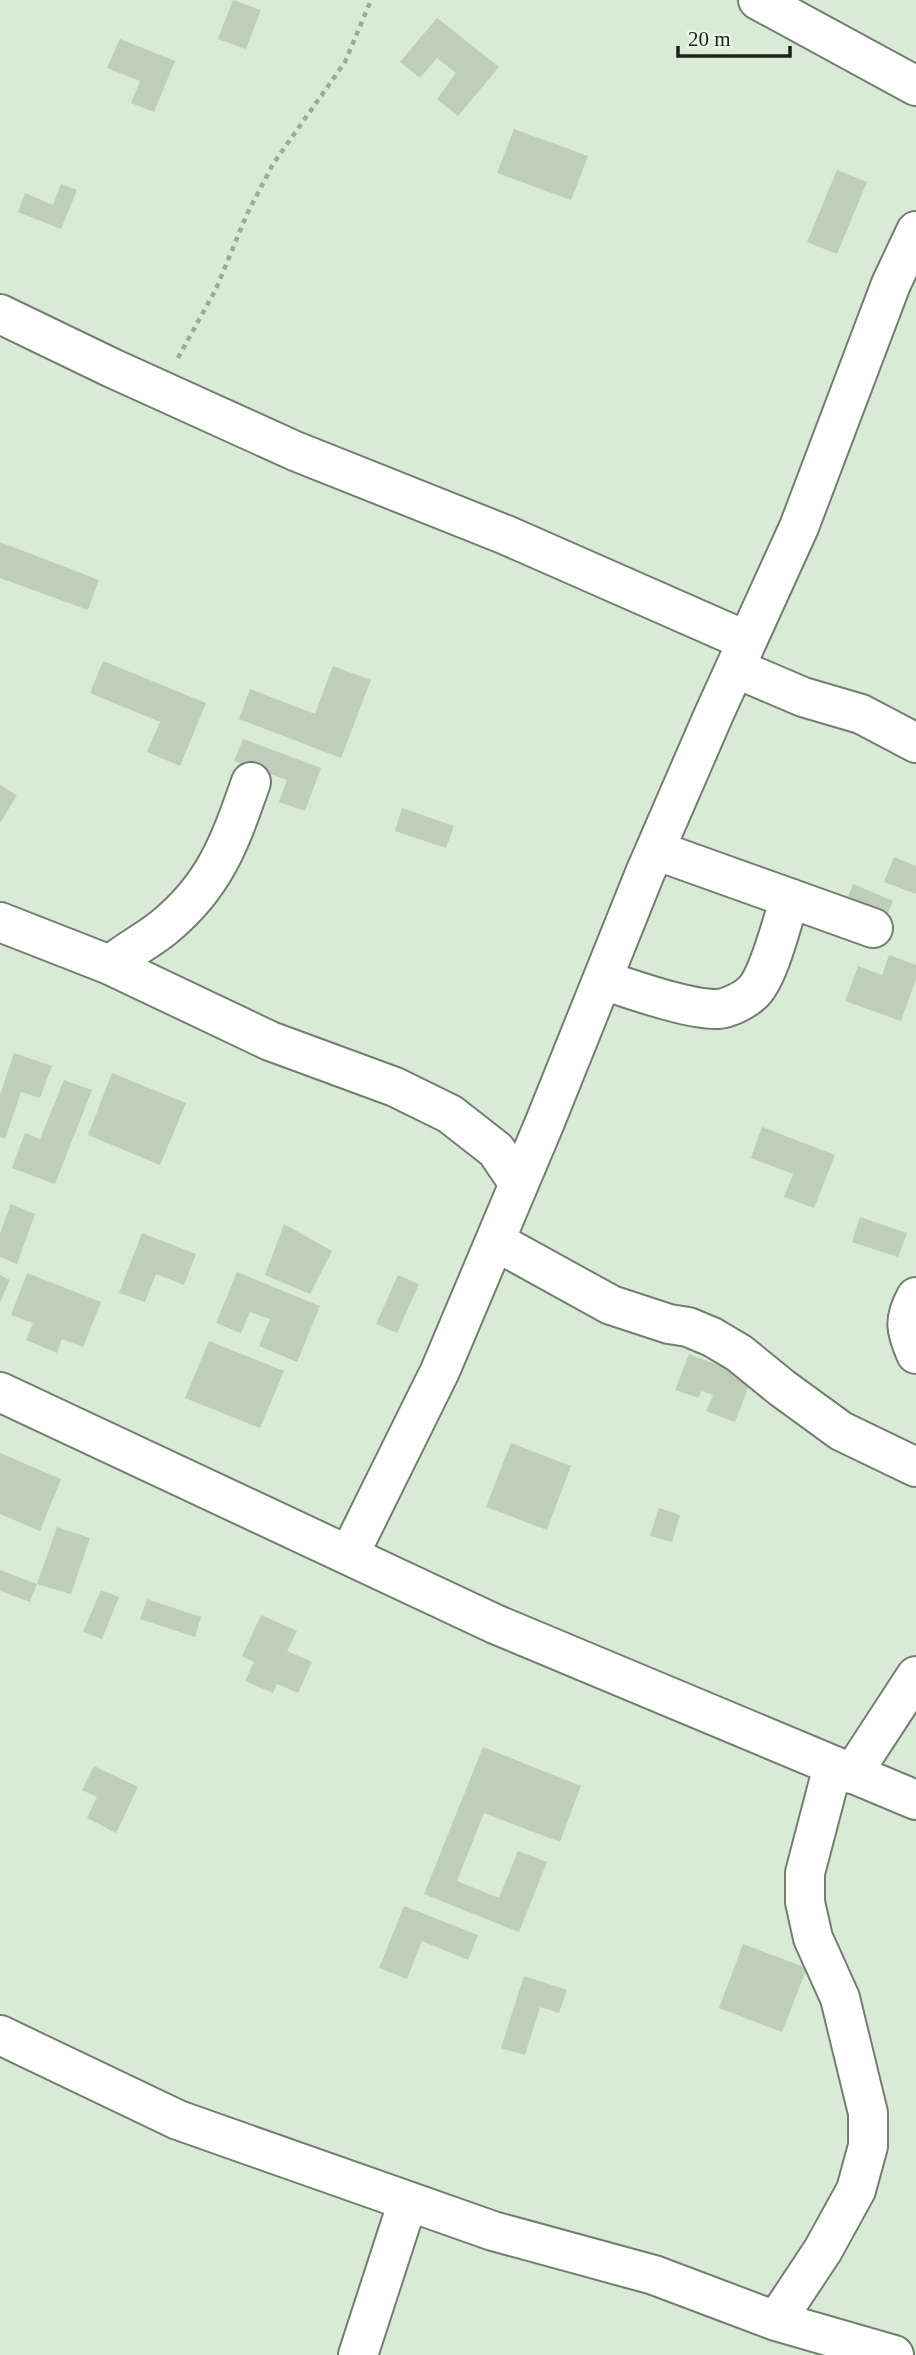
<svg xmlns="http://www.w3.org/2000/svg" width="916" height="2355" viewBox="0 0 916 2355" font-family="Georgia,serif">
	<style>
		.building { fill: #bfcebb }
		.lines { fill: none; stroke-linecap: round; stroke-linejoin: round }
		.minor-casing { stroke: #71806e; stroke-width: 42 }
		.path { stroke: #9dab9b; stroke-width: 4.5; stroke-dasharray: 5 5; stroke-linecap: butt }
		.minor { stroke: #fff; stroke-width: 38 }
	</style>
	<rect width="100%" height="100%" fill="#d9ead6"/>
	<path class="building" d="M233 0 261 10 246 49 218 39Z
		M437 18 499 67 458 116 437 99 456 73 437 58 420 78 400 62Z
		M120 39 175 61 154 112 131 103 140 81 107 68Z
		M514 129 588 156 571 200 497 173Z
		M837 170 867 182 837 254 807 242Z
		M61 184 77 190 61 229 18 212 25 193 53 205Z
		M0 542 99 580 88 610 0 578Z
		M103 661 206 703 180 766 147 752 160 722 90 693Z
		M333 666 371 680 341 758 239 719 250 689 315 714Z
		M243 739 321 768 305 811 279 802 287 780 234 761Z
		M0 785 17 795 0 823Z
		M402 808 454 826 446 848 395 831Z
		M894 857 916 866V894L884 882Z
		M853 884 893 901 887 915 847 899Z
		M889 955 916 965V979L901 1021 845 1001 858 966 882 975Z
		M14 1053 52 1066 40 1098 21 1092 5 1139 0 1137V1095Z
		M112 1073 186 1103 160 1165 88 1135Z
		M64 1080 92 1090 55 1184 12 1168 25 1133 40 1139Z
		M762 1127 835 1155 814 1208 784 1197 793 1174 751 1158Z
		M11 1204 35 1214 17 1264 0 1257V1233Z
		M860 1217 907 1233 898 1257 852 1242Z
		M284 1224 332 1251 310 1294 265 1275Z
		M142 1233 196 1254 184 1285 156 1274 145 1302 119 1293Z
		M237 1272 320 1306 297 1362 259 1346 270 1319 250 1312 241 1333 216 1323Z
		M27 1273 101 1302 83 1347 62 1339 57 1353 26 1340 33 1323 11 1315Z
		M0 1275 10 1280 0 1302Z
		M398 1275 419 1284 397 1333 376 1324Z
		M209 1341 284 1371 260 1428 185 1398Z
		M689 1354 752 1378 735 1422 706 1411 713 1395 701 1391 699 1398 675 1390Z
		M511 1443 571 1466 547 1530 486 1507Z
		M0 1453 61 1479 40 1531 0 1514Z
		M659 1508 680 1515 672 1542 650 1536Z
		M57 1527 90 1538 71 1594 37 1584 30 1602 0 1591V1570L37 1584Z
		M101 1590 119 1597 102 1639 83 1632Z
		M147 1599 201 1617 195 1637 140 1619Z
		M261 1615 297 1631 287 1651 312 1662 298 1693 277 1684 273 1693 245 1681 254 1662 242 1656Z
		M483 1747 581 1786 560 1842 484 1813 457 1881 499 1898 518 1851 547 1862 519 1932 424 1894Z
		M94 1766 138 1787 116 1833 87 1818 97 1797 82 1790Z
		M404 1906 478 1935 468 1960 422 1941 407 1979 379 1968Z
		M743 1944 807 1968 782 2032 719 2008Z
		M524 1976 567 1990 559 2013 540 2007 525 2055 501 2048Z"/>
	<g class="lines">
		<g class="minor-casing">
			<path id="minor" d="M758 0 916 86
				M0 314 112 368 295 451 506 535 747 641
				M735 668 803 697 861 714 916 743
				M655 850 873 928
				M0 922 110 965 270 1041 395 1087 450 1114 496 1150 519 1184
				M110 965C127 951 147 941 163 928 215 886 230 842 251 782
				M603 980C631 989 689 1010 718 1009 729 1008 745 1000 752 993 769 978 782 921 790 898
				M495 1241 611 1305 669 1324 688 1327 712 1337 739 1353 782 1388 841 1431 916 1467
				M916 1297C903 1320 906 1331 916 1354
				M0 1392 495 1624 916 1800
				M349 1555 440 1371 545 1122 645 873 714 714 799 527 891 284 916 231
				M852 1774 916 1676
				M0 2035 178 2120 493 2231 654 2275 776 2321 894 2355
				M776 2321 823 2250 856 2190 868 2146V2113L840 1998 813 1938 805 1902V1873L833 1766
				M358 2355 408 2201"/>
		</g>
		<path class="path" d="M178 358 216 289 247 214 273 164 345 62 371 0"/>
		<use href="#minor" class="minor"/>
	</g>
	<path d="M678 46v10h112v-10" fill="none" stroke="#1c221b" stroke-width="3.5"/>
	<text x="688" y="46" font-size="21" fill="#1c221b" stroke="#e7f7e3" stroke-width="5" paint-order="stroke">20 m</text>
</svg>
